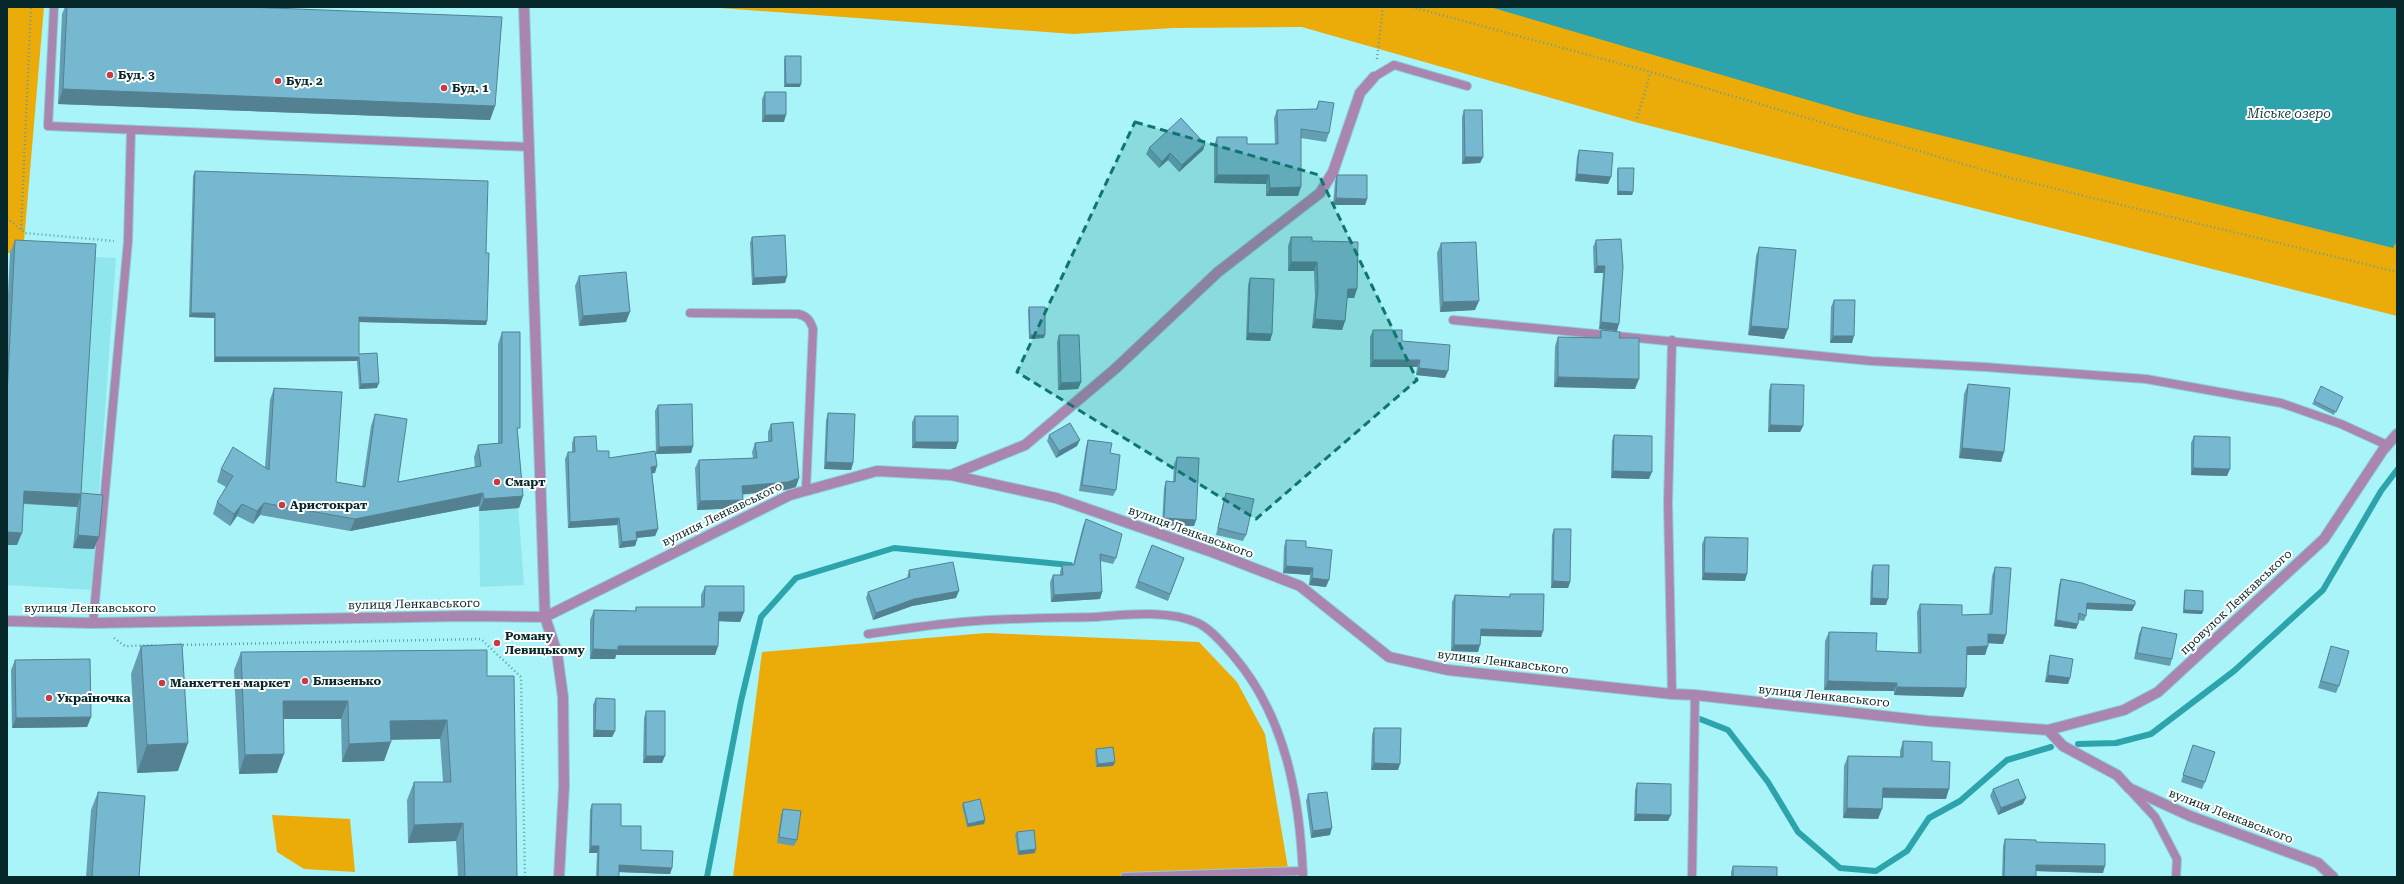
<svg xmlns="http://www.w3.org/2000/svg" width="2404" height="884" viewBox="0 0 2404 884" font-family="'Roboto Serif',serif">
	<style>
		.built { fill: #90e6ed }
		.green { fill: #ebac09 }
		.water { fill: #2da3ab }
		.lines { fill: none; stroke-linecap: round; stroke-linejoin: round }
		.stream { stroke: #2da3ab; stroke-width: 6 }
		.lane-casing { stroke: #8bcfd4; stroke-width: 10 }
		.street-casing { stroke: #8bcfd4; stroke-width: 12 }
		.path { stroke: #639da0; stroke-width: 2.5; stroke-dasharray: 1 3; stroke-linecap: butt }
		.lane { stroke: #aa85b0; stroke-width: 8 }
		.street { stroke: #aa85b0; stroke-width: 10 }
		.wall { fill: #659eb2 }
		.shaded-wall { fill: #538191 }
		.building { fill: #76b8cf; stroke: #538191 }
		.marked { fill: #0f766e; fill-opacity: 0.2; stroke: #0f766e; stroke-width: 3; stroke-dasharray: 8 5; stroke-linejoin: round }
		.poi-dot { fill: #ca3a43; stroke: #fff; stroke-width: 1.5 }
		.labels { text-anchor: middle; stroke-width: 4; stroke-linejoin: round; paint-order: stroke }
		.poi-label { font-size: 12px; font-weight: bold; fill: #07282a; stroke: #fff; text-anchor: start }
		.street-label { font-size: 12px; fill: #07282a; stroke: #fff }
		.water-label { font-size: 13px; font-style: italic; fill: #1e4042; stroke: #fff }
	</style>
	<rect width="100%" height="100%" fill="#a8f4f9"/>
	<path class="built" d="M10 253 116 258 92 590 7 585V315Z
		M514 453 524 585 480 587 479 511 474 457Z"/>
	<path class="green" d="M7 7H44L23 253H7Z
		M707 7H2397V316L1635 122 1302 27 1174 28 1073 34Z
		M986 633 1199 642 1237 682 1265 734 1288 868 1221 877H733L762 652Z
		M272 815 350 819 355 872 304 869 277 852Z"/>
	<path class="water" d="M1490 7H2397V241L2393 248 1859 115Z"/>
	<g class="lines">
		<path class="stream" d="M1700 719 1728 730 1768 782 1798 832 1840 868 1876 871 1907 851 1929 818 1960 801 2007 760 2051 747
			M2078 744 2116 743 2151 734 2234 671 2323 590 2381 491 2397 470
			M707 877 741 701 761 617 796 578 894 548 1070 565"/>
		<g class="lane-casing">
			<path id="lane" d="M54 7 48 126 529 147
				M1374 77 1394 65 1467 86
				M690 313 798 314C807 316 810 320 813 329L806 490
				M1453 320 1871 361 1985 367 2146 379 2281 403 2341 424 2387 445
				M93 623 128 241 131 130
				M868 634C904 629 940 623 976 621 1015 618 1054 618 1093 617 1126 615 1168 609 1198 623 1211 629 1223 644 1232 654 1286 716 1300 798 1303 877
				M1672 694 1668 503 1672 340
				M2130 790 2155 817 2177 859 2176 877
				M1125 877 1303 871
				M1692 877 1695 695"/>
		</g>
		<g class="street-casing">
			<path id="street" d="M524 7 545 617 557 653 563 697 564 786 559 877
				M951 475 1025 445 1115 369 1218 272 1320 193 1333 172 1360 93 1374 77
				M7 621 93 623 465 616 545 617 790 495 877 471 951 475 1056 498 1212 552 1300 586 1389 657 1448 670 1672 694 1695 695 1928 721 2048 730 2124 710 2158 692 2324 539 2383 450 2397 434
				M2048 730 2063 746 2117 775 2129 788 2190 816 2318 863 2333 877"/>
		</g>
		<path class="path" d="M1412 7 1651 72 2007 177 2397 272
			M1377 59 1383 7
			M1637 118 1651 72
			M7 218 25 233 114 241
			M21 229 31 7
			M114 638 125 646 156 645
			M179 645 481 639 521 677 525 877"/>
		<use href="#lane" class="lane"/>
		<use href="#street" class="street"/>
	</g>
	<path class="wall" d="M65 7H246L495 106 490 120 58 104 62 14Z
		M785 56 800 87H784V60Z
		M765 92 784 122H762V99Z
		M1319 101 1329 133 1326 142 1301 138 1298 196H1266V184L1214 183V145L1217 137 1247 144H1275L1274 118 1277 110 1316 109Z
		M1464 110 1483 157 1480 163 1462 164V117Z
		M1205 144 1203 150 1179 172 1168 160 1159 168 1146 154 1149 148Z
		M1579 150 1611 177 1608 184 1575 181 1577 157Z
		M1618 168 1633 192 1632 195H1617V171Z
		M195 171 486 253 487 321 486 325 359 322V354L377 388 359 389 357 361 214 362V318L189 317 193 176Z
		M1337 175 1367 199 1365 205H1333L1335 181Z
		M752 237 787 276 785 283 752 285 750 243Z
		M1291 237 1312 241 1357 289 1354 298H1347L1345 321 1342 330 1312 328 1315 297 1314 271H1288V246Z
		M1621 239 1617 331 1599 329 1603 273H1594L1593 247 1596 240Z
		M15 240 81 493 94 549 73 548 77 507 23 504 17 545H7V315L10 253Z
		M1441 243 1475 310 1440 312 1437 253Z
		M1759 247 1784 339 1748 335 1756 256Z
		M579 276 626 322 579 326 575 286Z
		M1250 278 1272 334 1270 341 1246 340 1248 285Z
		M1834 300 1852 343H1830L1831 307Z
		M1029 307 1044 338 1029 339 1028 310Z
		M1373 330 1402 341 1445 378 1416 375 1417 367H1370V337Z
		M1601 330 1619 338 1635 389 1554 387 1555 346 1558 337H1599Z
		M502 332 518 434 523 496 519 508 479 511V506L350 531 260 515 253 524 237 516 230 526 213 514 217 502 226 487 217 482 221 469 265 467 270 400 274 388 336 482 362 487 371 426 375 414 398 482 475 467 474 457 478 445 498 443V344Z
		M1059 335 1081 382 1078 389 1058 390 1057 342Z
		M1771 384 1803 426 1800 432H1768L1769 391Z
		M1968 384 2004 452 2001 462 1959 458 1964 394Z
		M2343 397 2334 415 2312 404 2314 401Z
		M658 405 693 446 691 453 656 454 655 411Z
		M828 413 853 463 851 470 824 469 826 420Z
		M915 416 956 449 912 448V422Z
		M771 424 796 487 785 490 743 494 740 508 697 510 695 468 699 460 753 458 752 452 755 443 768 442V432Z
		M1049 435 1077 446 1056 458 1047 441Z
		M1614 435 1649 479 1611 478 1612 441Z
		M2194 436 2227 476 2191 475V443Z
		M574 437 609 458 655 473H652L658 529 655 536 637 538 635 546 619 548 617 525 568 528 565 459 568 452H572V443Z
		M1088 440 1116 490 1113 496 1079 491 1086 447Z
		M1177 457 1196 520 1194 526 1162 525 1164 488 1166 481 1173 482 1174 464Z
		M1226 493 1246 535 1243 541 1216 535 1224 499Z
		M1086 519 1116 558 1113 564 1100 561 1102 592 1100 599 1051 602 1050 582 1053 575H1060V572L1062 565H1073L1083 526Z
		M1554 529 1570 582 1568 588H1551L1552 535Z
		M1705 537 1745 581 1702 580V544Z
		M1286 540 1306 547 1326 587 1309 585 1310 575 1283 573 1284 547Z
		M1152 545 1184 558 1168 601 1135 588Z
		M1873 565 1886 605H1870L1871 572Z
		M1995 567 2003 644 1988 643 1985 655H1967L1963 697 1894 695V691L1824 690 1825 641 1829 632 1876 651 1918 653 1917 612 1920 604 1962 615 1989 614 1992 576Z
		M909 570 956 598 912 606 873 620 866 598 868 592 907 578Z
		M2061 579 2132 611 2086 609V616L2084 621 2078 620V624L2076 629 2054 626 2059 585Z
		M705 586 744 612 740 622 718 621V646L715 655H616L615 659H590V620L594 610 635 611 636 607H701V595Z
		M2185 590 2203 611 2202 614 2183 613 2184 593Z
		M1510 594 1543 631 1541 637 1481 636 1478 652 1451 651 1452 602 1455 595 1509 597Z
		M2142 627 2172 659 2170 666 2134 659 2139 634Z
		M141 646 178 771 137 773 131 674Z
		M2331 646 2339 686 2336 693 2318 688Z
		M241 652 487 676 517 877H458L456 841 408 843 407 800 414 782H443L440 739H391L384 761 342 762 341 719H283L277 773 239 774 234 670Z
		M2050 655 2070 678 2068 684 2045 682 2048 662Z
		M15 660 91 717 87 727 12 728 11 670Z
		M596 698 615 731 612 737H593V705Z
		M646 711 662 763H643L644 718Z
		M1374 728 1398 770H1371L1372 735Z
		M1903 741 1932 761 1946 799 1882 798 1878 819 1843 818 1844 766 1848 756 1900 757V751Z
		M2193 745 2205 782 2202 789 2181 782Z
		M1096 749 1115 762 1113 766 1096 767 1095 752Z
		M1637 783 1668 821H1634L1635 790Z
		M1993 789 2023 804 1998 815 1990 796Z
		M98 792 139 877H86L91 810Z
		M1308 794 1330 835 1311 838 1306 801Z
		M963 803 985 820 984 824 967 827 962 806Z
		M592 804 621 826 641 850 672 868 670 874 619 872V877H596L597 853H589L590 810Z
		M783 809 797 840 794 846 777 843 781 815Z
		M1017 832 1035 853 1018 855 1015 835Z
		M2005 839 2036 842 2103 873 2036 871V877H2002L2003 846Z
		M1733 866 1777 877H1731V872Z"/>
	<path class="shaded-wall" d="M786 84H801L800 87H784Z
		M63 89 495 106 490 120 58 104Z
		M765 115H786L784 122H762Z
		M1205 144 1203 150 1179 172 1182 165Z
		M1170 153 1168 160 1159 168 1162 162Z
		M1465 157H1483L1480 163 1462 164Z
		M1577 174 1611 177 1608 184 1575 181Z
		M1217 175H1269L1266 184 1214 183Z
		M1301 187 1298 196H1266L1270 188Z
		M1618 191 1633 192 1632 195H1617Z
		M1336 198 1367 199 1365 205H1333Z
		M1291 262H1317L1314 271H1288Z
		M1597 266H1605L1603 273H1594Z
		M787 276 785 283 752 285 754 278Z
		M1348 289H1357L1354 298H1345Z
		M1479 301 1475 310 1440 312 1443 302Z
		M630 312 626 322 579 326 583 316Z
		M191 313H215L214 318 189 317Z
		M359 317 487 321 486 325 358 322Z
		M1315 319 1345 321 1342 330 1312 328Z
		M1601 322 1619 324 1617 331 1599 329Z
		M1751 326 1788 329 1784 339 1748 335Z
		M1248 333 1272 334 1270 341 1246 340Z
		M1030 335H1045L1044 338 1029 339Z
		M1833 336H1854L1852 343H1830Z
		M215 357H359L357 361 214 362Z
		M1373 360H1420L1417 367H1370Z
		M1419 368 1448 371 1445 378 1416 375Z
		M1558 377 1639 379 1635 389 1554 387Z
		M1081 382 1078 389 1058 390 1061 383Z
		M379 383 377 388 359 389 361 384Z
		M1770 425 1803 426 1800 432H1768Z
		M1080 440 1077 446 1056 458 1059 451Z
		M915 442H958L956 449 912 448Z
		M693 446 691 453 656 454 659 447Z
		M1962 448 2004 452 2001 462 1959 458Z
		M826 462 853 463 851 470 824 469Z
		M657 466 655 473 649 474 651 467Z
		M2193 468 2230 469 2227 476 2191 475Z
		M1613 471 1652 472 1649 479 1611 478Z
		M799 478 796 487 785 490 739 495 742 486Z
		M24 491 81 494 77 507 19 503Z
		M483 493 479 506 350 531 355 519Z
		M523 496 519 508 479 511 484 499Z
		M743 500 740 508 697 510 700 501Z
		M264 503 260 515 253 524 257 511Z
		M242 504 237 516 230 526 234 514Z
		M619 518 617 525 568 528 570 522Z
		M1164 518 1196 520 1194 526 1162 525Z
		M658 529 655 536 634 538 636 532Z
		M7 532 22 533 17 545H7Z
		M78 535 99 537 94 549 73 548Z
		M637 540 635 546 619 548 622 542Z
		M1286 566 1313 568 1310 575 1283 573Z
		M1704 573 1747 574 1745 581 1702 580Z
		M1312 578 1329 580 1326 587 1309 585Z
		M1553 581 1570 582 1568 588H1551Z
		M959 591 956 598 912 606 873 620 876 613 914 599Z
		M1102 592 1100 599 1051 602 1054 595Z
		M1872 598 1888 599 1886 605H1870Z
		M2087 603 2135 605 2132 611 2085 609Z
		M2184 610 2203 611 2202 614 2183 613Z
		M719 612H744L740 622 715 621Z
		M2056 620 2078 624 2076 629 2054 626Z
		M1481 629 1543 631 1541 637 1478 636Z
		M1988 634 2006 635 2003 644 1985 643Z
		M1454 645H1480L1478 652 1451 651Z
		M618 646H718L715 655H616L615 659H590L593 649Z
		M1988 646 1985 655H1964L1967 647Z
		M2048 675 2070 678 2068 684 2045 682Z
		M1828 681 1897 683 1894 691 1824 690Z
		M1897 687 1966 688 1963 697 1894 695Z
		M283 701H348L341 719H276Z
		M91 717 87 727 12 728 16 718Z
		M447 720 440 739 383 740 390 721Z
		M595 730 615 731 612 737H593Z
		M391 742 384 761 342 762 349 744Z
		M188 743 178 771 137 773 147 745Z
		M284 754 277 773 239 774 245 755Z
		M646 756H665L662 763H643Z
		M1115 762 1113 766 1096 767 1098 764Z
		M1374 763 1400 764 1398 770H1371Z
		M1883 788 1949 789 1946 799 1879 797Z
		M2026 798 2023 804 1998 815 2001 808Z
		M1847 808 1882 809 1878 819 1843 818Z
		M1636 814 1671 815 1668 821H1634Z
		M985 820 984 824 967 827 968 824Z
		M463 823 456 841 408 843 414 825Z
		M1332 828 1330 835 1311 838 1313 831Z
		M591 846H599L597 853H589Z
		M1036 849 1035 853 1018 855 1019 851Z
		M619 865 672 868 670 874 617 872Z
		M2036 865 2105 866 2103 873 2033 871Z"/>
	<path class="building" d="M67 7H246L502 17 495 106 63 89Z
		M785 56H801V84H786Z
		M765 92H786V115H765Z
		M1319 101 1334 103 1329 133 1301 129V187L1270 188 1269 175H1217V137H1247V144H1278L1277 110 1317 109Z
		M1464 110H1482L1483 157H1465Z
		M1181 118 1205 144 1182 165 1170 153 1162 162 1149 148Z
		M1579 150 1613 153 1611 177 1577 174Z
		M1618 168H1634L1633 192 1618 191Z
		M195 171 488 181 486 253H489L487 321 359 317V354L377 353 379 383 361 384 359 357H215V313H191Z
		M1337 175H1367V199L1336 198Z
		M785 235 787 276 754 278 752 237Z
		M1291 237H1312V241L1358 242 1357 289H1348L1345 321 1315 319 1318 288 1317 262H1291Z
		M1621 239 1623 267 1619 324 1601 322 1605 266H1597L1596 240Z
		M15 240 96 244 81 493 103 495 99 537 78 535 81 494 24 491 22 533 7 532V395Z
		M1476 242 1479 301 1443 302 1441 243Z
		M1759 247 1796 250 1788 329 1751 326Z
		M626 272 630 312 583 316 579 276Z
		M1250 278 1274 279 1272 334 1248 333Z
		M1834 300H1855L1854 336H1833Z
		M1029 307H1045V335H1030Z
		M1373 330H1402V341L1450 345 1448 371 1419 368 1420 360H1373Z
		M1601 330 1620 332 1619 338H1639V379L1558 377V337L1601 338Z
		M502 332H520V428H517L523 496 484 499 483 493 355 519 264 503 257 511 242 504 234 514 217 502 233 476 221 469 233 447 269 470 274 388 342 392 336 482 365 487 375 414 407 419 398 482 481 466 478 445 502 443Z
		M1059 335H1079L1081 382 1061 383Z
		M1771 384 1804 385 1803 426 1770 425Z
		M1968 384 2010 388 2004 452 1962 448Z
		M2321 386 2343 397 2336 412 2314 401Z
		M692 404 693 446 659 447 658 405Z
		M828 413 855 414 853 463 826 462Z
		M915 416H958V442H915Z
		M793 422 799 478 788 482 742 486 743 500 700 501 699 460 757 458 755 443 772 441 771 424Z
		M1070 423 1080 440 1059 451 1049 435Z
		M1614 435 1652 436V472L1613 471Z
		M596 436 597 451H609V458L655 451 657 466 651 467 658 529 636 532 637 540 622 542 619 518 570 522 568 452H575L574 437Z
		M2194 436 2230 437V469L2193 468Z
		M1088 440 1112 443 1110 453 1120 455 1116 490 1082 485Z
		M1177 457 1199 458 1196 520 1164 518 1166 481 1175 482Z
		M1226 493 1254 499 1246 535 1218 528Z
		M1086 519 1122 534 1116 558 1100 554 1102 592 1054 595 1053 575H1063L1062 565H1074Z
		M1554 529H1571L1570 582 1553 581Z
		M1705 537 1748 538 1747 574 1704 573Z
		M1286 540 1306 541V547L1332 550 1329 580 1312 578 1313 568 1286 566Z
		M1152 545 1184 558 1170 594 1138 581Z
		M953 562 959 591 914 599 876 613 868 592 910 577 909 570Z
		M1873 565H1889L1888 599 1872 598Z
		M1995 567 2011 568 2006 635 1988 634V646L1967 647 1966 688 1897 687V683L1828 681 1829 632 1877 633 1876 651 1921 653 1920 604 1962 605V615L1992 614Z
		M2061 579 2082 583 2135 601V605L2087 603 2086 616 2079 613 2078 624 2056 620Z
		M705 586H744V612H719L718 646H618V650L593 649 594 610 636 611V607H704Z
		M2185 590 2203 591V611L2184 610Z
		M1510 594H1544L1543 631 1481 629 1480 645H1454L1455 595 1510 597Z
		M2142 627 2177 634 2172 659 2137 653Z
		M182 644 188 743 147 745 141 646Z
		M2331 646 2349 651 2339 686 2321 681Z
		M487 650V676H514L517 877H465L463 823 414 825V782H451L447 720 390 721 391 742 349 744 348 701H283L284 754 245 755 241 652Z
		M2050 655 2073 659 2070 678 2048 675Z
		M90 659 91 717 16 718 15 660Z
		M596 698 615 699V731L595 730Z
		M646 711H665V756H646Z
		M1374 728H1401L1400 764 1374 763Z
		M1903 741 1932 742V761L1950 762 1949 789 1883 788 1882 809 1847 808 1848 756 1903 757Z
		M2193 745 2215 752 2205 782 2183 775Z
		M1113 747 1115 762 1098 764 1096 749Z
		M2018 779 2026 798 2001 808 1993 789Z
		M1637 783 1671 784V815L1636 814Z
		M98 792 145 796 139 877H92Z
		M1327 792 1332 828 1313 831 1308 794Z
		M980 799 985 820 968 824 963 803Z
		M592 804H621V826H641V850L673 851 672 868 619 865V877H586H598L599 846H591Z
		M783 809 801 811 797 840 779 837Z
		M1034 830 1036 849 1019 851 1017 832Z
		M2005 839 2036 840V842L2105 844V866L2036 865V877H2004Z
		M1733 866 1777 867V877H1733Z"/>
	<path class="marked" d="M1135 122 1319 175 1417 380 1256 519 1017 372Z"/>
	<g class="poi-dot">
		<circle cx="110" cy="75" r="4"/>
		<circle cx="278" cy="81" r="4"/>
		<circle cx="444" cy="88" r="4"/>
		<circle cx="497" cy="482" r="4"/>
		<circle cx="282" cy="505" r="4"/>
		<circle cx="497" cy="643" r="4"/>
		<circle cx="305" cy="681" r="4"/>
		<circle cx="162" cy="683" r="4"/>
		<circle cx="49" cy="698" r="4"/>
	</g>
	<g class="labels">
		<g class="poi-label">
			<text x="118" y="79">Буд. 3</text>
			<text x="286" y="85">Буд. 2</text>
			<text x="452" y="92">Буд. 1</text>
			<text x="505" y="486">Смарт</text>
			<text x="290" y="509">Аристократ</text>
			<text x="505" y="640">Роману<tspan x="505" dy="14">Левицькому</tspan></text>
			<text x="313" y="685">Близенько</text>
			<text x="170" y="687">Манхеттен маркет</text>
			<text x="57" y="702">Україночка</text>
		</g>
		<g class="street-label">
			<text transform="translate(722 514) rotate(-26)" y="4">вулиця Ленкавського</text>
			<text transform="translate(1191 532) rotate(20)" y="4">вулиця Ленкавського</text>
			<text transform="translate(2236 602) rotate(-43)" y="4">провулок Ленкавського</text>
			<text transform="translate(414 604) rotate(-1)" y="4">вулиця Ленкавського</text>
			<text x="90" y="612">вулиця Ленкавського</text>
			<text transform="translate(1503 662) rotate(7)" y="4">вулиця Ленкавського</text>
			<text transform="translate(1824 696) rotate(6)" y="4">вулиця Ленкавського</text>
			<text transform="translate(2231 816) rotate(21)" y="4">вулиця Ленкавського</text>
		</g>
		<g class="water-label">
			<text x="2289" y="118">Міське озеро</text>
		</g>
	</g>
	<rect width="2404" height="884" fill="none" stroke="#07282a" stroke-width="16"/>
</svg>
